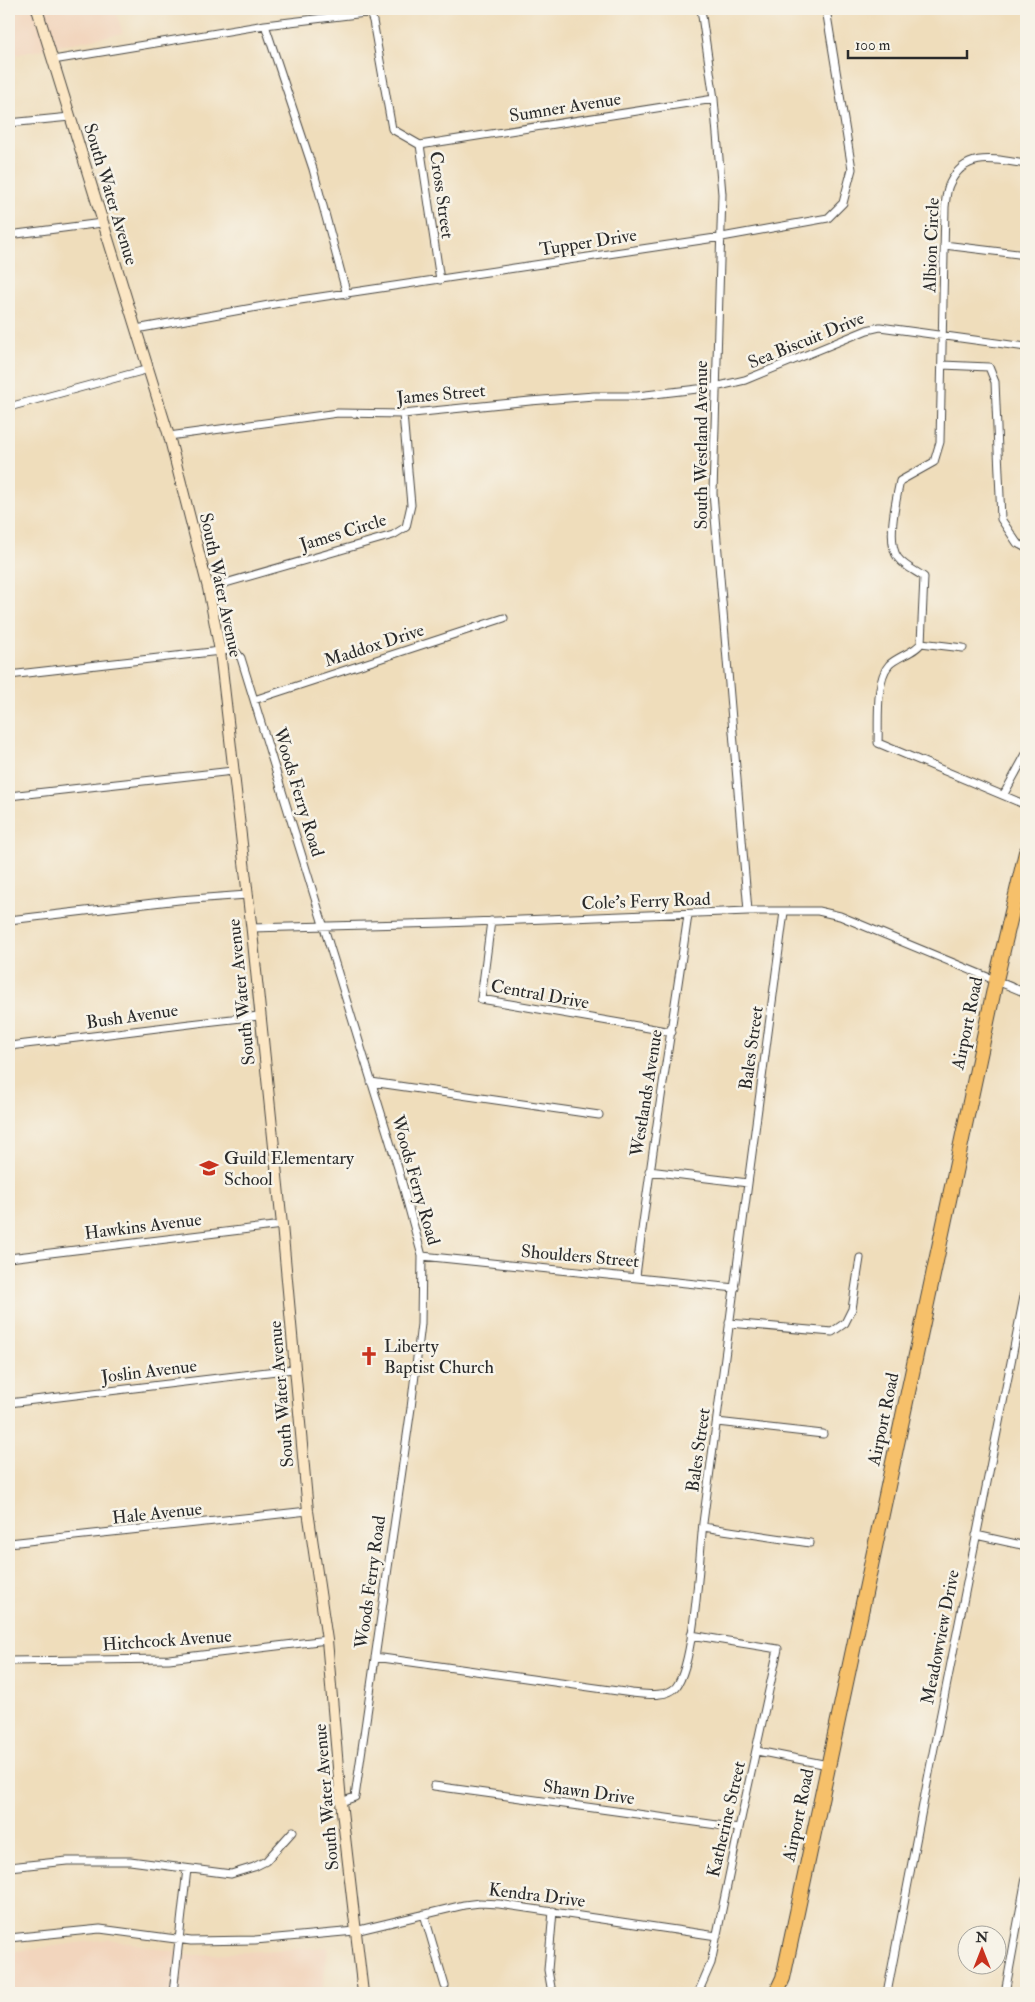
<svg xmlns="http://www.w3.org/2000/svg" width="1035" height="2002" viewBox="0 0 1035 2002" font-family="'IM FELL Double Pica',serif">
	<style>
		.built { fill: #f2d5bd }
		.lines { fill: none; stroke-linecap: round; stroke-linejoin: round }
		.street-casing { stroke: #484641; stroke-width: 9 }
		.secondary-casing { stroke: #484641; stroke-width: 12 }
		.highway-casing { stroke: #484641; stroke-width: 16 }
		.street { stroke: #fff; stroke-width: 7 }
		.secondary { stroke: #fbe6c4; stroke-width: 10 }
		.highway { stroke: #f6c06b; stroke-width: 14 }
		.labels { text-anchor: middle; stroke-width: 5; stroke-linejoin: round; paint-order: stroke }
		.street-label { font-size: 18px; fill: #2b2b2b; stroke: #f7f3e8 }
		.poi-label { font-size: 18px; fill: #2b2b2b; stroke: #f7f3e8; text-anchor: start }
	</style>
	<rect width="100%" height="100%" fill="#f7f3e8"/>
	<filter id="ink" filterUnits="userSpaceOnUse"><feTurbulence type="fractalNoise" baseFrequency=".02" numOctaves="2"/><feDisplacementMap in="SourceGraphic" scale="10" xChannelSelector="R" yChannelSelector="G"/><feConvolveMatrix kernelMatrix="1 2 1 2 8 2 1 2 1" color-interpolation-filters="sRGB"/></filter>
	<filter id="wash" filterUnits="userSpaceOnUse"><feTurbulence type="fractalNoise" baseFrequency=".0096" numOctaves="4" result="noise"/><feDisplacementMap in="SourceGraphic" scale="20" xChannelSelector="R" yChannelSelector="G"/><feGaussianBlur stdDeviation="1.12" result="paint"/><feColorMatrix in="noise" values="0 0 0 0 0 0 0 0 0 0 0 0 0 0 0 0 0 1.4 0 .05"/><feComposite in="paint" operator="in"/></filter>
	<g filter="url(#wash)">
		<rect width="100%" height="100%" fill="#efddbb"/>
		<path class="built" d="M9 9H115L123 33 9 56Z
			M109 1939 193 1955 328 1947 322 1993H9V1952Z"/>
	</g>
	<g filter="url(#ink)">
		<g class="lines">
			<g class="street-casing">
				<path id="street" d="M701 9 714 99 722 194 713 493 748 911
					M370 13 373 21 392 129 420 145
					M265 25 313 169 347 295
					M53 60 265 25 399 9
					M9 123 70 117
					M420 145 714 99
					M420 145 440 280
					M1026 164C997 160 966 150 950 183 946 190 946 200 945 207L940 442 934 462 900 481C896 500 886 543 898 558 905 567 916 571 924 577L921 643C916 652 896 657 889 665 875 680 879 723 878 743L1026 805
					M9 235 102 223
					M944 245 1026 255
					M136 329 280 303 722 237 828 218 843 203 852 169 826 9
					M942 365 989 367 995 382 1001 519 1017 543 1026 548
					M9 407 149 369
					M169 436 338 413 403 414 530 401 594 396H637L715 387 745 380 867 330 880 327 1026 347
					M208 588 393 535 406 527 411 505 403 414
					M921 643 963 648
					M9 675 229 650 236 652 241 658 398 1168 422 1256 421 1324 411 1408 355 1797 341 1802
					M254 700 504 618
					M1004 794 1026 754
					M9 796 233 771
					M9 920 179 900 247 895
					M491 921 481 999 672 1032
					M251 928 444 923 748 911H818L840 916 1026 993
					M9 1046C92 1037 175 1025 259 1016
					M371 1082 599 1115
					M649 1171 748 1183
					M422 1256 735 1288
					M9 1258 282 1225
					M636 1276C651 1155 671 1035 688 915
					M729 1323 832 1332 845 1323 852 1309 860 1258
					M9 1403 293 1369
					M717 1422 823 1434
					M703 1527 810 1543
					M976 1535 1026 1546
					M9 1543 308 1511
					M691 1635 778 1649 739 1828 711 1963 698 1993
					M375 1657 632 1693C644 1694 667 1698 676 1687 695 1663 699 1558 703 1523 730 1320 757 1116 784 912
					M9 1661 169 1659 327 1640
					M757 1751 828 1765
					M434 1786 739 1828
					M9 1867 67 1861H130L231 1874 254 1867 266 1861 293 1831
					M424 1914 445 1986
					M9 1938 100 1929 191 1941 255 1940 355 1931 464 1905 480 1903 499 1904 717 1936
					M173 1993 187 1869
					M552 1993 548 1970 553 1911
					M887 1993 930 1768 1026 1287
					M1005 1993 1026 1878"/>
			</g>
			<g class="secondary-casing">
				<path id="secondary" d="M37 9 169 436 208 588 220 651 252 932 282 1225 308 1511 327 1640 341 1802 363 1993"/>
			</g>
			<g class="highway-casing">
				<path id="highway" d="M776 1993 783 1978 996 980 1026 852"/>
			</g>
			<use href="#street" class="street"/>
			<use href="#secondary" class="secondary"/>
			<use href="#highway" class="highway"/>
		</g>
	</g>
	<defs>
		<g id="school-bare" transform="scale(1.5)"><path d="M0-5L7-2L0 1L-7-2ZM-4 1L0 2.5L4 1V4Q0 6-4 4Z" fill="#c8321e" stroke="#f7f3e8" stroke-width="2.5" paint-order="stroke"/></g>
		<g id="church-bare" transform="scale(1.5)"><path d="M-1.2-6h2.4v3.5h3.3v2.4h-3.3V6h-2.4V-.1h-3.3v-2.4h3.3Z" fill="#c8321e" stroke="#f7f3e8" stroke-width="2.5" paint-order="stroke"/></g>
	</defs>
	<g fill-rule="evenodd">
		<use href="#school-bare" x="209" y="1168"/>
		<use href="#church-bare" x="369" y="1356"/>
	</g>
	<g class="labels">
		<g class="street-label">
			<text transform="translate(565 107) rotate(-9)" y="6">Sumner Avenue</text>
			<text transform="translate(111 194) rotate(73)" y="6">South Water Avenue</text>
			<text transform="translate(442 195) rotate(82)" y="6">Cross Street</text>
			<text transform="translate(588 242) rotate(-9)" y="6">Tupper Drive</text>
			<text transform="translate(931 245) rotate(-88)" y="6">Albion Circle</text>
			<text transform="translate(806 340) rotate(-22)" y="6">Sea Biscuit Drive</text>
			<text transform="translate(441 394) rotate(-5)" y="6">James Street</text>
			<text transform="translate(701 445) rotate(-90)" y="6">South Westland Avenue</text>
			<text transform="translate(343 532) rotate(-17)" y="6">James Circle</text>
			<text transform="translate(221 585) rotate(78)" y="6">South Water Avenue</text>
			<text transform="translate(374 645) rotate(-18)" y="6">Maddox Drive</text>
			<text transform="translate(299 792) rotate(73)" y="6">Woods Ferry Road</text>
			<text transform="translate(646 901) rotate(-2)" y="6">Cole's Ferry Road</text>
			<text transform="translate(241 992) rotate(-96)" y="6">South Water Avenue</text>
			<text transform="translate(540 994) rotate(10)" y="6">Central Drive</text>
			<text transform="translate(132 1016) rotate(-8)" y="6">Bush Avenue</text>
			<text transform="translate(967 1023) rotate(-78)" y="6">Airport Road</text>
			<text transform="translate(751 1048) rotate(-82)" y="6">Bales Street</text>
			<text transform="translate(646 1093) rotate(-81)" y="6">Westlands Avenue</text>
			<text transform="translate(416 1180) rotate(74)" y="6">Woods Ferry Road</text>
			<text transform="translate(143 1226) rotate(-7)" y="6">Hawkins Avenue</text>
			<text transform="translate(580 1256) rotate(5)" y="6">Shoulders Street</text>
			<text transform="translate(149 1371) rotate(-7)" y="6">Joslin Avenue</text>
			<text transform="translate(281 1394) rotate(-95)" y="6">South Water Avenue</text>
			<text transform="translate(883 1419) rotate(-78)" y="6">Airport Road</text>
			<text transform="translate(698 1450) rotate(-82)" y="6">Bales Street</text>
			<text transform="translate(157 1513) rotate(-6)" y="6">Hale Avenue</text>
			<text transform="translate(370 1582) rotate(-82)" y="6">Woods Ferry Road</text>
			<text transform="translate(940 1637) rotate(-79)" y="6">Meadowview Drive</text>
			<text transform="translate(167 1640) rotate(-4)" y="6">Hitchcock Avenue</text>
			<text transform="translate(589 1792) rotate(8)" y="6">Shawn Drive</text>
			<text transform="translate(326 1797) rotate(-95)" y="6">South Water Avenue</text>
			<text transform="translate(798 1815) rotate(-78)" y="6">Airport Road</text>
			<text transform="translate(726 1819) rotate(-77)" y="6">Katherine Street</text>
			<text transform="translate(537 1895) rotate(7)" y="6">Kendra Drive</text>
		</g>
		<g class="poi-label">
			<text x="224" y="1164">Guild Elementary<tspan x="224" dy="21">School</tspan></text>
			<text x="384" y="1352">Liberty<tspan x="384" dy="21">Baptist Church</tspan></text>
		</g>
	</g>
	<rect width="1035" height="2002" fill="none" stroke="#f7f3e8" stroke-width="30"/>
	<g transform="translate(982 1950)"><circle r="24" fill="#f7f3e8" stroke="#a5a39c"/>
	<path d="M0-4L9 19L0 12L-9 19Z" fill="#c8321e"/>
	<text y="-8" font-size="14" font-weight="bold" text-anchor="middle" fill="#2b2b2b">N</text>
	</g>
	<path d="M848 50v8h119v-8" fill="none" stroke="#2b2b2b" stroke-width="2.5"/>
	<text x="855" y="50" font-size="15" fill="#2b2b2b" stroke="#f7f3e8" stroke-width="4" paint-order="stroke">100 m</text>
</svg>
